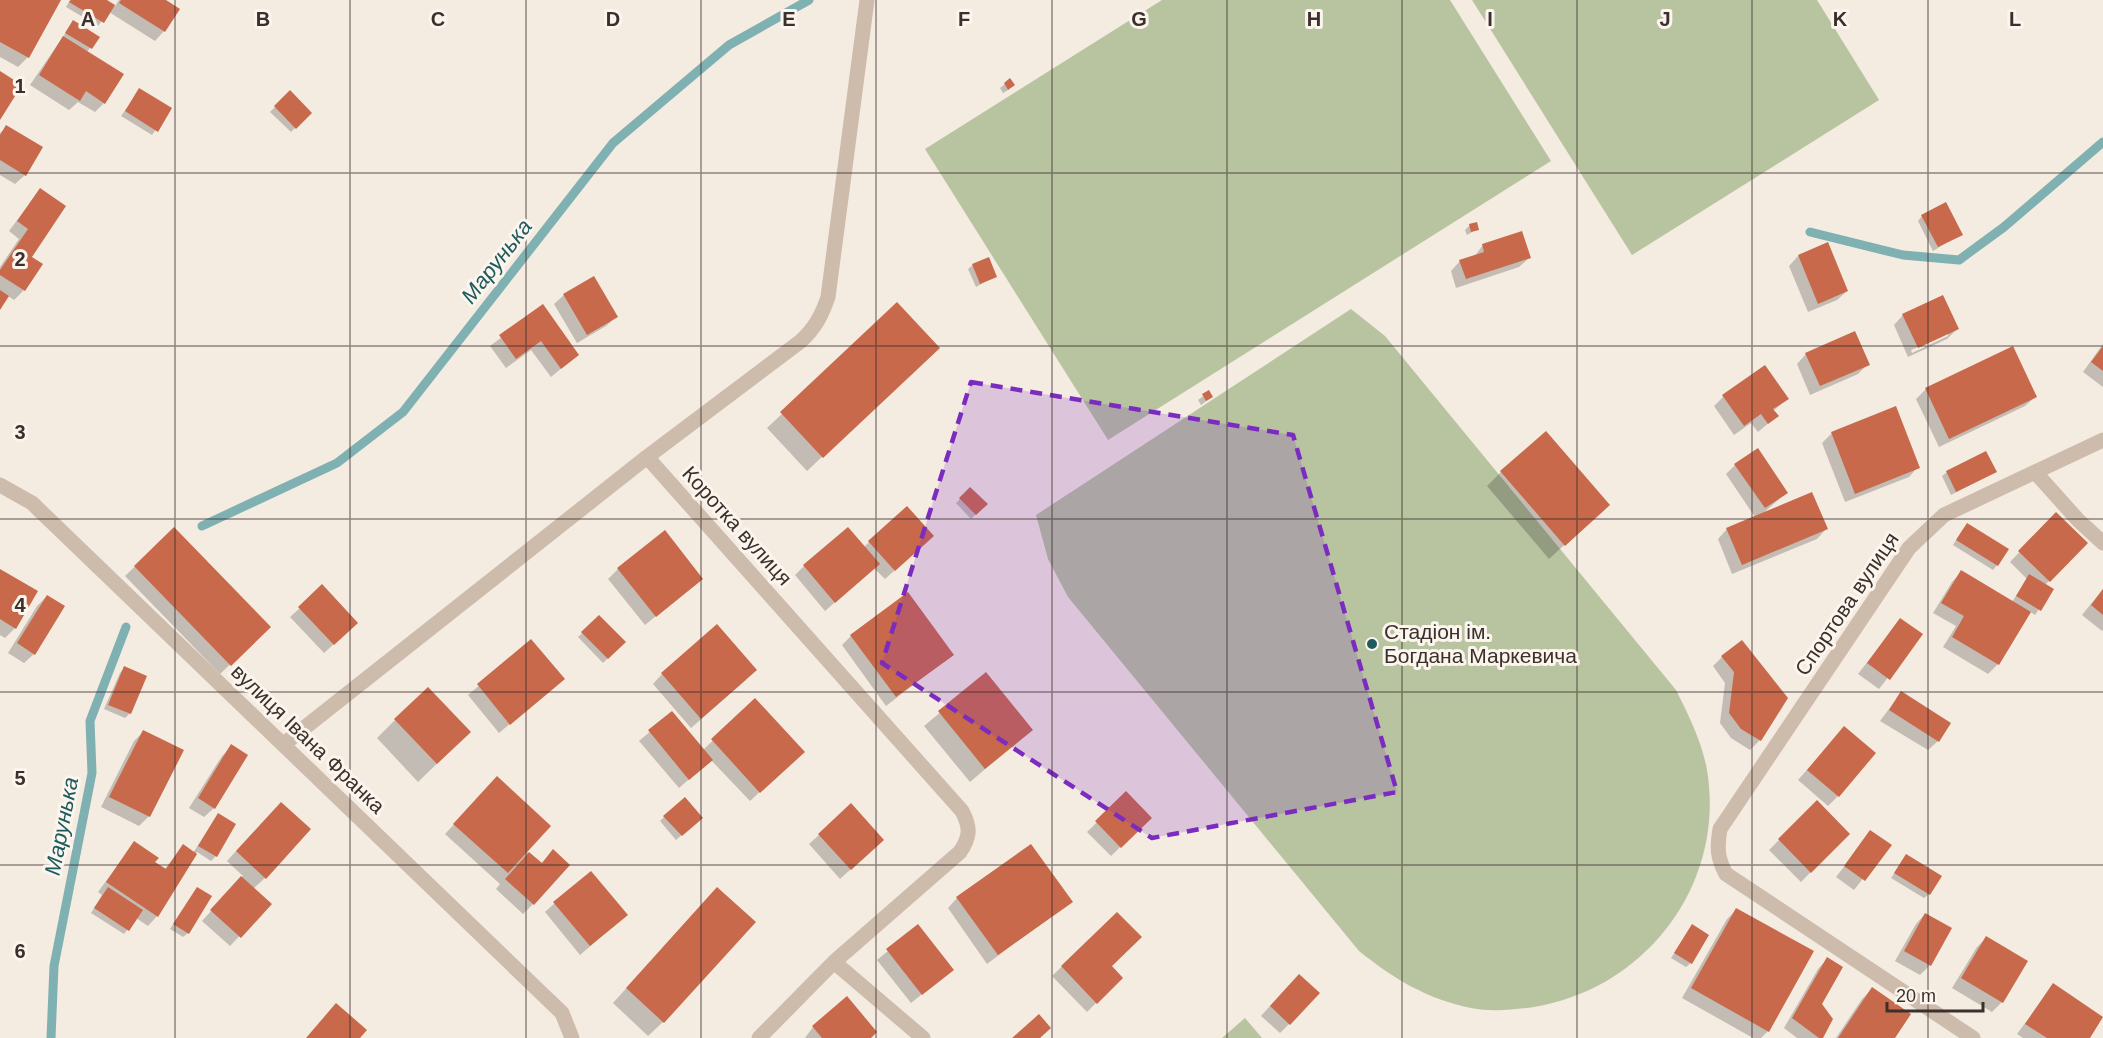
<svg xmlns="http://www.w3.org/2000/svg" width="2103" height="1038" viewBox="0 0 2103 1038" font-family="Helvetica,sans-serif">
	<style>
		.green { fill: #b8c4a0 }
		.shadow { fill: #0003; fill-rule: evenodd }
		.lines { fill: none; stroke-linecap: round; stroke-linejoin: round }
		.stream { stroke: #7fb0b2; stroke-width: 9 }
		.building { fill: #c8694b }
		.minor { stroke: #cdbbac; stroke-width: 15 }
		.marked { fill: #7b2cbf; fill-opacity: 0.2; stroke: #7b2cbf; stroke-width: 4.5; stroke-dasharray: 12 8; stroke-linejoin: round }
		.grid { fill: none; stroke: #3b302b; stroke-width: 1.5; stroke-opacity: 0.55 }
		.poi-dot { fill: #1f5a5e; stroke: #fbf5ee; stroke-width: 2 }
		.labels { text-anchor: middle; stroke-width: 6; stroke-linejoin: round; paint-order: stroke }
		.street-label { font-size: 21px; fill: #3b302b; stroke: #fbf5ee }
		.poi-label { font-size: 21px; fill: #3b302b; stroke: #fbf5ee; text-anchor: start }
		.water-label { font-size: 22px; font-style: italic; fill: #1f5a5e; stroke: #fbf5ee }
		.grid-label { font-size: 20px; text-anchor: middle; font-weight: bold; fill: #3b302b; stroke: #fbf5ee; stroke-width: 6; stroke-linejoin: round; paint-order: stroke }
	</style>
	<rect width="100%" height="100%" fill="#f4ebe1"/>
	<path class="green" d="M1162 0H1450L1551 161 1108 440 925 149Z
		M1472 0H1817L1879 100 1632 255Z
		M1351 309 1385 336 1676 690C1689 716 1702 742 1707 770 1726 884 1646 989 1534 1007 1514 1010 1491 1012 1471 1008 1427 999 1394 979 1359 951L1068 597 1048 559 1036 515Z
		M1245 1018 1262 1038H1222Z"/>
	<path class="shadow" d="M0 0H59L28 57 18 67 0 57Z
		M70 0H105L115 6 119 0H163L164 31 155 41 109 12 98 26 66 7Z
		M73 22 98 37 87 52 104 103 95 112 78 102 69 110 30 85Z
		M1005 84 1008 90 1003 93 1000 88Z
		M140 90 170 109 152 135 121 116Z
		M290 92 310 113 291 132 270 112Z
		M7 127 25 175 15 184 0 175V133Z
		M40 190 30 257 41 265 24 290 14 300 8 296 0 308V267L19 239 9 231Z
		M1922 216 1961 234 1933 251 1918 221Z
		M1470 225 1477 229 1467 235 1465 230Z
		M1483 245 1529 258 1519 267 1456 288 1451 271 1460 261 1474 257Z
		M1798 256 1847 291 1837 300 1808 312 1789 266Z
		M973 265 995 276 976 287 968 269Z
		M564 295 616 317 606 326 577 343 554 304Z
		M897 305 923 362 807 471 767 428Z
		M543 306 577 355 551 377 531 350 506 368 490 346Z
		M1903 315 1957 329 1947 339 1908 357 1894 325ZM1948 333V336L1912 353 1911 350Z
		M2103 344V387L2083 372Z
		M1806 354 1868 364 1858 374 1810 395 1797 364Z
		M1926 389 2035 397 2025 406 1939 447 1916 399Z
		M1209 392 1212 397 1201 405 1198 400Z
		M1723 397 1787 399 1773 411 1777 416 1758 432 1751 423 1734 435 1714 406Z
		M1832 433 1918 467 1909 477 1845 502 1822 443Z
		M1735 465 1786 493 1761 515 1826 529 1817 539 1732 574 1718 539 1727 529 1755 517 1726 474Z
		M1501 472 1608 505 1549 559 1487 486Z
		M1947 472H1995L1951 495 1942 476Z
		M970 489 986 504 971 519 956 503Z
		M2056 514 2086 543 2045 585 2052 590 2035 615 2029 611 1998 664 1988 674 1943 647 1956 626 1933 613 1952 582 1961 572 2012 602 2027 579 2010 562Z
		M174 529 269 627 220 674 125 576Z
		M1963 529 1997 565 1993 570 1953 545Z
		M869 542 922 546 885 579 874 568 825 611 795 575 804 566 864 547Z
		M618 569 701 579 645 625 608 579Z
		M0 570 15 628 5 638 0 635Z
		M2103 589V630L2102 631 2082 615Z
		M47 596 34 654 24 663 8 653 37 606Z
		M300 608 347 632 324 653 290 617Z
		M599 617 624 642 603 663 578 637Z
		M1900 620 1921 635 1879 689 1858 674Z
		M851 636 952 655 886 706 842 645Z
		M531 641 553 688 499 733 468 695Z
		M1722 657 1787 698 1760 740 1750 750 1731 738 1720 723 1725 683 1713 666Z
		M124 668 130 713 125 718 104 709 120 673Z
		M662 674 746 680 691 728 653 684Z
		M986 674 1031 730 970 782 924 726Z
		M1901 693 1938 741 1928 750 1880 721Z
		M755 700 793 761 750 801 711 760 679 788 639 741 672 713 703 750Z
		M395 720 451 750 418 782 377 738Z
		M1844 728 1838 796 1828 806 1798 780Z
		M143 732 149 816 139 826 101 807 134 741Z
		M232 746 214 808 204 817 189 808 222 756Z
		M488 788 526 851 541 864 553 851 533 904 523 914 496 889 500 884 445 834Z
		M1126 794 1150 818 1111 856 1087 832Z
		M1817 802 1848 834 1801 882 1769 850Z
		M271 813 265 878 253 889 270 904 230 946 202 921 243 876 227 861Z
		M218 814 234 824 216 856 211 861 197 852 157 916 148 926 136 918 124 934 91 913 102 895 98 892 134 843 164 870 183 846 193 853Z
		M664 817 697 822 676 840 660 821Z
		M1871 832 1889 845 1854 890 1836 877Z
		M819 835 873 849 840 879 809 844Z
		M1906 856 1929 894 1924 898 1891 878Z
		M197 889 188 933 183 937 170 929Z
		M957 898 1071 902 987 964 948 908Z
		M555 903 616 924 580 955 545 912Z
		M703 903 663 1022 648 1036 613 1003Z
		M1737 909 1812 952 1768 1031 1761 1038H1753L1682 998 1727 919Z
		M1117 914 1110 966 1121 978 1087 1012 1052 976Z
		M1925 914 1930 965 1920 975 1895 961 1916 924Z
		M918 926 952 970 911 1003 877 960Z
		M1692 926 1691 963 1686 967 1671 958Z
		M1986 938 2002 1002 1992 1012 1952 988 1977 947Z
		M1827 959 1820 1004 1822 1038H1797L1784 1028 1818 969Z
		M1289 985V1024L1280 1033 1261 1016Z
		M2053 985 2088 1038H2023L2017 1034Z
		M1872 989 1893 1038H1836L1862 999Z
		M813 1027 870 1038H805Z"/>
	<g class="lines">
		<path class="stream" d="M1810 232 1903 255 1959 260 2004 227 2103 142
			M202 526 337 463 403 412 613 143 729 45 809 0
			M51 1038 54 966 92 773 90 721 126 627"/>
	</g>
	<path class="building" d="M0 0H61L29 58 0 42Z
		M71 0H107L115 5 104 23 69 2Z
		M121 0H166L180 9 165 32 119 3Z
		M73 20 100 37 92 49 65 33Z
		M63 36 124 74 105 104 86 91 80 101 39 75Z
		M0 71 22 85 0 120Z
		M1010 78 1015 85 1008 90 1004 83Z
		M139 88 172 108 158 132 125 111Z
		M290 90 312 113 296 129 274 106Z
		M6 125 43 147 26 176 0 160V135Z
		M40 188 66 206 32 257 43 264 25 291 0 275V270L28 229 17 221Z
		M1946 202 1963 235 1938 247 1921 215Z
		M1477 222 1479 230 1471 232 1469 224Z
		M1522 231 1531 258 1466 279 1459 260 1484 252 1482 244Z
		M1828 242 1848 291 1818 304 1798 255Z
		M989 257 997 277 980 284 972 264Z
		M594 276 618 317 587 335 563 294Z
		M0 290 9 296 0 310Z
		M1943 295 1959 329 1918 348 1902 314Z
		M897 302 940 348 823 458 780 412Z
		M543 304 579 355 561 369 541 341 516 359 499 335Z
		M1855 331 1870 365 1820 386 1805 353Z
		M2013 346 2037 397 1949 439 1925 388Z
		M2103 346V371L2091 362Z
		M1765 365 1789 399 1773 409 1779 416 1768 424 1761 414 1744 426 1722 395Z
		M1209 390 1213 397 1206 401 1202 394Z
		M1896 406 1920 468 1855 494 1831 432Z
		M1546 431 1610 505 1565 546 1500 471Z
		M1758 448 1788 493 1765 508 1734 464Z
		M1986 451 1997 472 1956 492 1946 471Z
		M970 487 988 504 976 515 959 498Z
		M1812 492 1828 529 1742 565 1726 528Z
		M907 506 934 536 895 571 868 541Z
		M2056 512 2088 543 2050 582 2018 551Z
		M1967 523 2009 549 1998 566 1956 540Z
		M174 527 271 627 231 666 134 566Z
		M848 527 880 564 835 603 803 565Z
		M665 530 703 579 656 617 617 568Z
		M0 569 38 591 16 629 0 619Z
		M1961 570 2031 612 1999 665 1952 637 1964 616 1941 603Z
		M2029 574 2054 589 2041 611 2016 596Z
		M322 584 358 623 334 645 298 607Z
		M2103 589V615L2091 605Z
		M908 592 954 655 896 697 850 635Z
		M47 595 65 606 35 655 17 643Z
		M599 615 626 642 608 659 581 632Z
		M1900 618 1923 634 1890 680 1867 663Z
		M717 624 757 670 701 719 661 673Z
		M531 639 565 679 510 725 477 684Z
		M1742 640 1788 698 1761 741 1741 729 1729 713 1734 672 1721 656Z
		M124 666 147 676 131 714 108 705Z
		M986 672 1033 730 985 769 938 711Z
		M428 687 471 732 437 764 394 719Z
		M1901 691 1951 723 1939 742 1889 710Z
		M755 698 805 752 760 793 711 739Z
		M672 711 713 760 689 780 648 730Z
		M1844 726 1876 753 1839 797 1807 770Z
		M143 730 184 750 150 817 109 797Z
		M231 744 248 755 215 809 198 798Z
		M497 776 551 826 508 873 453 824Z
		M1126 791 1152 818 1121 848 1095 821Z
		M685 797 703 818 682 836 663 816Z
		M1817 800 1850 834 1811 873 1778 839Z
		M281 802 311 829 266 879 236 851Z
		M851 803 884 840 851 870 818 834Z
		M218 813 236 824 217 857 198 846Z
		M1870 830 1892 845 1865 881 1844 866Z
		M134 841 159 858 155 862 166 869 183 844 197 854 158 917 106 882Z
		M1031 844 1073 902 998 955 956 897Z
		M553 849 570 865 534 905 505 879 529 852 542 863Z
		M1906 854 1942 876 1930 895 1894 873Z
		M591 871 628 915 590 946 553 902Z
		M241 876 272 904 241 938 210 910Z
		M108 887 143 910 129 931 94 908Z
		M197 887 212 896 189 934 173 924Z
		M717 887 756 922 664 1023 626 988Z
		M1736 908 1814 951 1769 1032 1691 988Z
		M1117 912 1142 937 1112 966 1123 978 1097 1004 1061 966Z
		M1925 913 1952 928 1931 966 1904 951Z
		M918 924 954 970 922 995 886 949Z
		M1692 924 1709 935 1692 964 1674 953Z
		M1986 936 2028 961 2003 1003 1961 978Z
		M1827 957 1843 967 1822 1004 1833 1019 1823 1038H1819L1792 1018Z
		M1299 974 1320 993 1290 1025 1270 1006Z
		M2053 983 2103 1017 2090 1038H2047L2025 1024Z
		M1872 987 1911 1014 1895 1038H1838Z
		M847 996 877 1032 871 1038H822L812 1026Z
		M336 1003 367 1030 360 1038H306Z
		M1039 1014 1051 1028 1040 1038H1012Z"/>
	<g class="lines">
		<path class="minor" d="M647 457 801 341C815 328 822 315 828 297L867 0
			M2035 472 2078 520 2103 543
			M0 485 32 503 562 1013 572 1038
			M284 744 647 457 962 811C971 828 970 837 960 852L834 962
			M759 1038 834 962 923 1038
			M1973 1038 1726 874C1717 858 1717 847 1720 829L1909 548 1944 515 2103 440"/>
	</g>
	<path class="marked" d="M971 382 1293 435 1397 792 1152 838 882 663Z"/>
	<path class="grid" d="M175 0V1038M350 0V1038M526 0V1038M701 0V1038M876 0V1038M1052 0V1038M1227 0V1038M1402 0V1038M1577 0V1038M1752 0V1038M1928 0V1038M0 173H2103M0 346H2103M0 519H2103M0 692H2103M0 865H2103"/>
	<circle class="poi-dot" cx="1372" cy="644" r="6"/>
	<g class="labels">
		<g class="street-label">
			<text transform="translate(737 526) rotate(48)" y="7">Коротка вулиця</text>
			<text transform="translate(1847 604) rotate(-56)" y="7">Спортова вулиця</text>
			<text transform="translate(308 739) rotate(44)" y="7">вулиця Івана Франка</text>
		</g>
		<g class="poi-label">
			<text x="1384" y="639">Стадіон ім.<tspan x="1384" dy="24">Богдана Маркевича</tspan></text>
		</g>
		<g class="water-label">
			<text transform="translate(496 261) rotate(-52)" y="8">Марунька</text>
			<text transform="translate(61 826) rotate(-79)" y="8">Марунька</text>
		</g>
	</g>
	<g class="grid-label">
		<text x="88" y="26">A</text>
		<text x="263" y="26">B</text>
		<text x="438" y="26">C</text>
		<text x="613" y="26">D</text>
		<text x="789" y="26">E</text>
		<text x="964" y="26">F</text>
		<text x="1139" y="26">G</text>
		<text x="1314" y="26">H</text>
		<text x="1490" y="26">I</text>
		<text x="1665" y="26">J</text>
		<text x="1840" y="26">K</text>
		<text x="2015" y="26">L</text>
		<text x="20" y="93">1</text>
		<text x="20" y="266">2</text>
		<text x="20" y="439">3</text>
		<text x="20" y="612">4</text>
		<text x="20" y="785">5</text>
		<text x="20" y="958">6</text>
	</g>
	<path d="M1887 1002v9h96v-9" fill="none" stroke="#3b302b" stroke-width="3"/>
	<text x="1896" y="1002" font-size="18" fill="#3b302b" stroke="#fbf5ee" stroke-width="4.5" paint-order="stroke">20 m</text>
</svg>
